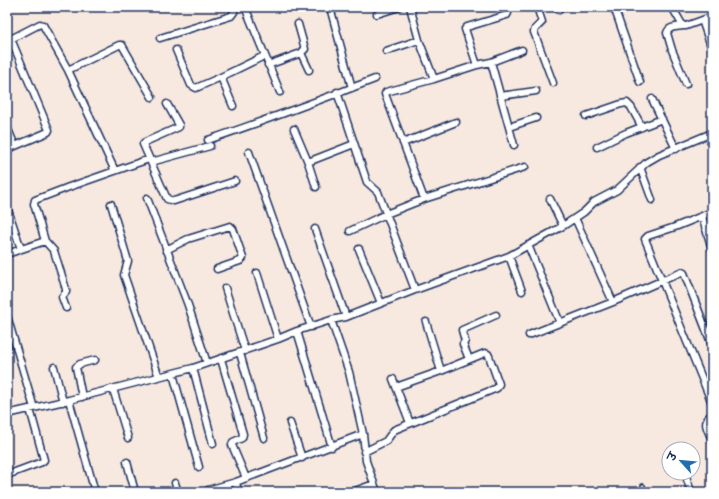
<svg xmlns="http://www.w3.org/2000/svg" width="719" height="499" viewBox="0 0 719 499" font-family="Caveat,'Playpen Sans Deva',sans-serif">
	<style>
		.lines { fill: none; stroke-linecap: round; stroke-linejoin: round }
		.lane-casing { stroke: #1b2f5e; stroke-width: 6 }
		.street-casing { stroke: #1b2f5e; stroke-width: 9 }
		.lane { stroke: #fff; stroke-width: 3 }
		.street { stroke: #fff; stroke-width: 6 }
	</style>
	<rect width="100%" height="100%" fill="#f7e9df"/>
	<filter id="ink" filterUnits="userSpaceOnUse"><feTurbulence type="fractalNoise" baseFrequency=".025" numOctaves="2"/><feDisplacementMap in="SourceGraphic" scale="8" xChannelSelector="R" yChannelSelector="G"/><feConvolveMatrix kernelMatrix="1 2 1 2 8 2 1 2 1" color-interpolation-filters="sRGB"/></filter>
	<g filter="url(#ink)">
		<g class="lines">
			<g class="lane-casing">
				<path id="lane" d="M643 486 645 492"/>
			</g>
			<g class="street-casing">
				<path id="street" d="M245 7 280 92
					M331 7V11L352 88
					M410 7 419 40 434 79
					M537 7 542 22 535 29 534 32 553 83
					M558 7 559 10
					M614 7 640 82
					M672 7 683 26H686L708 18H712
					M377 14 399 7
					M702 20 712 49
					M298 24 305 49 301 53
					M683 26C677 27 669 26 667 33L672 50 686 84
					M160 38 231 16 234 12V7
					M7 41 40 24 43 25 68 70 115 171
					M176 50 191 85 196 88 221 77 264 56
					M386 51 419 40
					M491 62 514 145
					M268 65 301 53 309 70
					M477 65 465 29 467 27 507 15 508 13 506 7
					M68 70 119 45H122L152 97
					M221 77 233 106
					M337 92 367 182 378 192 415 290
					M500 96 536 91
					M652 99 676 149
					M167 104 179 125V127L145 142 143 144 167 199 174 201 235 181
					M586 116 621 104 627 103 631 107 642 127
					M7 127 15 146 48 132 49 130 11 39
					M509 127 536 118
					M294 129 308 162 316 187
					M208 140C264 121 320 100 375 79
					M403 143 456 122
					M597 147 626 133 662 119
					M7 150 15 146
					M249 152 311 327
					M151 162 210 146
					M308 162 354 144
					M640 167 652 200
					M147 198 188 305 207 363
					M424 199 385 94 386 92 434 79 477 65 491 62 522 50
					M550 199 563 226
					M111 204 128 261 124 275 159 377
					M7 207 21 249
					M712 212 675 227 648 236 645 239 712 403
					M702 216 712 249
					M575 218 613 302
					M315 229 346 317
					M350 231 386 214 424 199 525 167
					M45 241 54 251 66 289V292L62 297 66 308
					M528 245 560 323
					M359 249 381 303
					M166 250 188 239 230 226 233 229 243 258 240 261 217 269
					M7 254 45 241 34 204 35 200 69 187 149 159
					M509 256 522 291
					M257 273 278 339
					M225 288 245 351
					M7 316 34 408
					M331 320 349 372 363 434 366 461 377 492
					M426 322 441 371
					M297 331 332 447
					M529 335 613 302 682 272 684 273 712 345
					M240 353 264 438
					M221 359 243 434 242 438 233 442 232 445 246 478
					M469 359 463 344 465 341 462 330 496 315
					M54 367 63 402
					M193 368 213 444
					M173 374 199 467
					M393 379 410 423
					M113 389 128 438
					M82 397 76 367 80 364 95 360
					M69 400 95 492
					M7 414 69 400 193 368 278 339 297 331 331 320 346 317 415 290 509 256 563 226 584 212 594 202 617 190 647 162 659 155 712 133
					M712 414C701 423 708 429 712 440
					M290 423 302 458
					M364 452 386 441 394 430 497 388 499 384 489 356 488 354 485 353 441 371 396 387
					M127 462 135 492
					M685 473 691 492
					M7 475 42 462 44 460 30 409
					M236 482 238 492
					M175 483 178 492
					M208 490 236 482 363 434
					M352 492 374 484"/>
			</g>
			<use href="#lane" class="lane"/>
			<use href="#street" class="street"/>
		</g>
	</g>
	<rect width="719" height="499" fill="none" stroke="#fff" stroke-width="24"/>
	<rect x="12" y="12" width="695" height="475" fill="none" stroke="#1b2f5e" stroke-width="1.5" filter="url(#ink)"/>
	<g transform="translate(681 461) rotate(297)"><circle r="19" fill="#ffffff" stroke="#a4acbf"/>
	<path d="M0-3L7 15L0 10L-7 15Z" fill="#1f6fb2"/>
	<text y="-6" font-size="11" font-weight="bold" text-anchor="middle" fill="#1b2f5e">उ</text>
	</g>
</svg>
